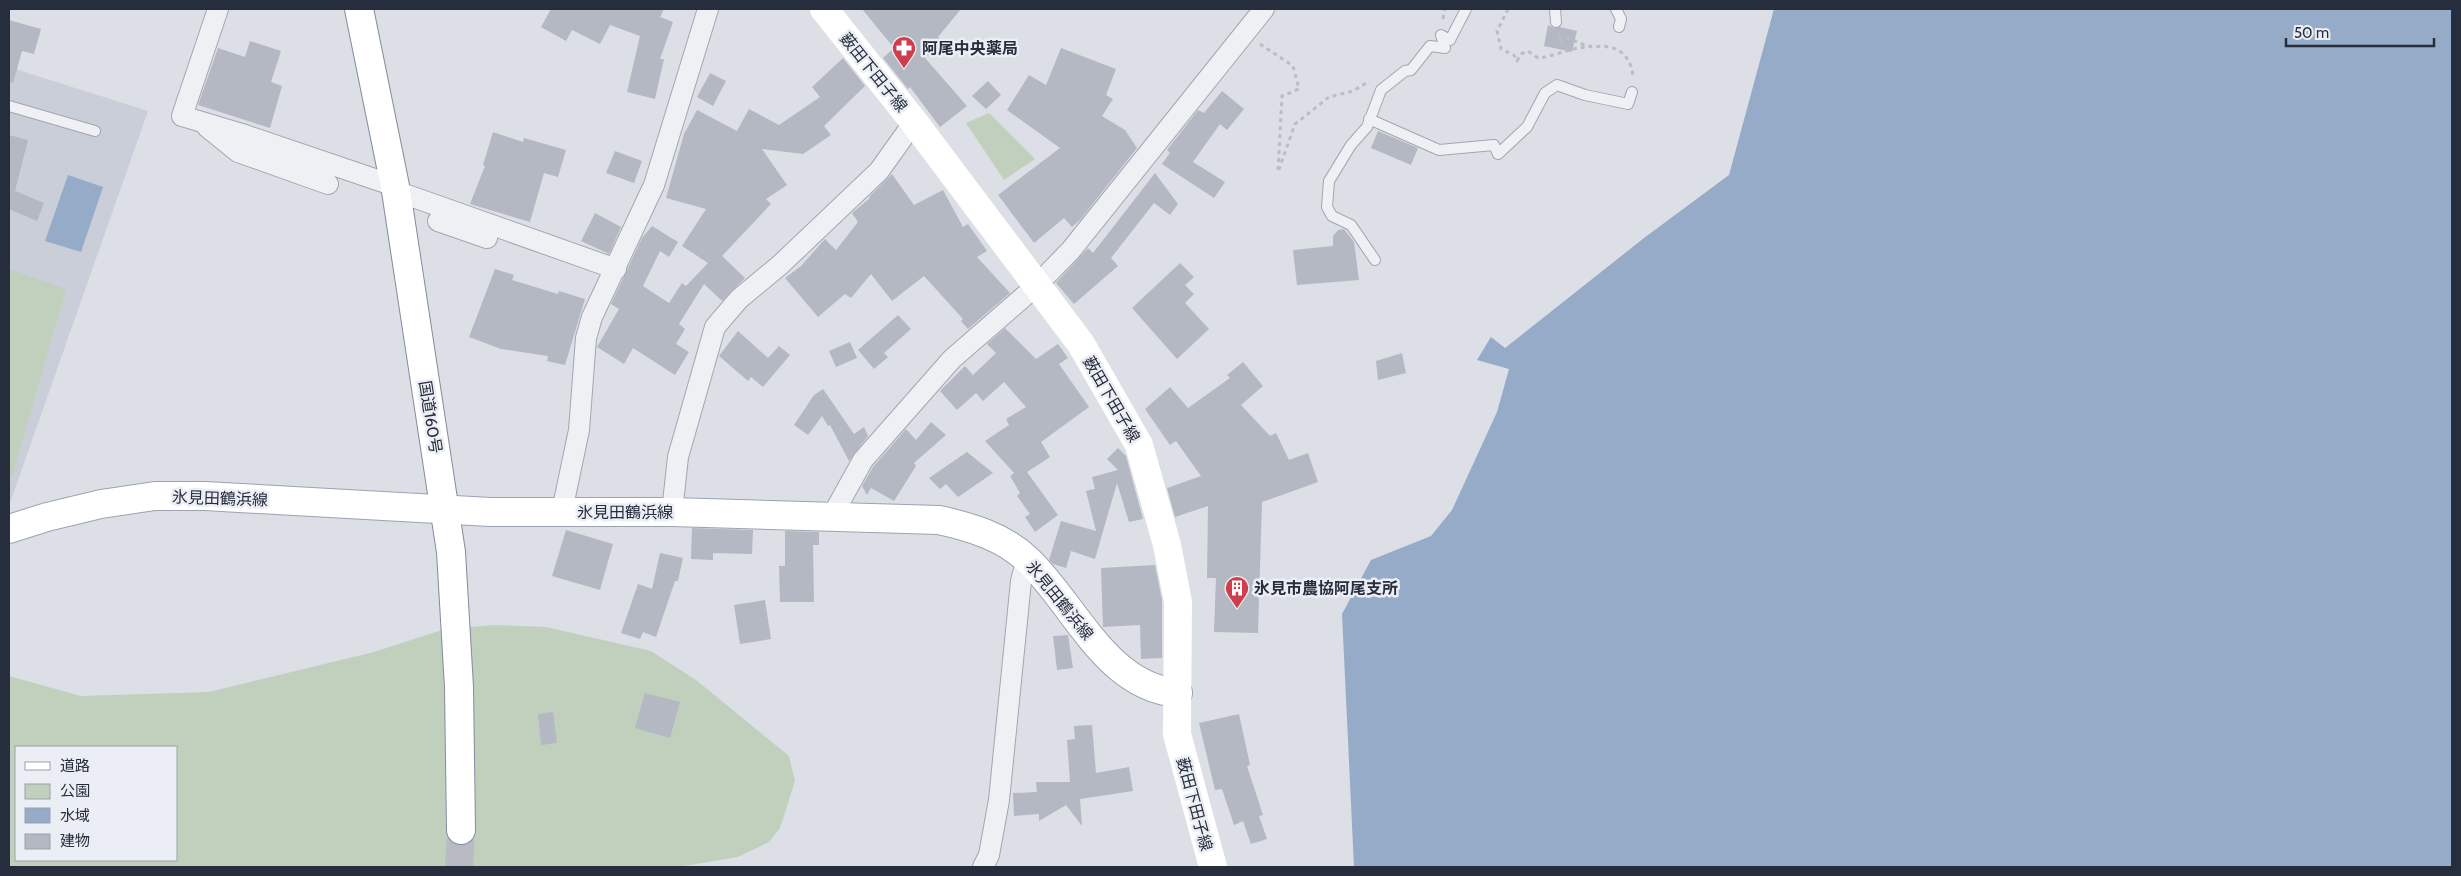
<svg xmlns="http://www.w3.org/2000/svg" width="2461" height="876" viewBox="0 0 2461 876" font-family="Cabin,'Noto Sans JP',sans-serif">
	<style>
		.built { fill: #caced8 }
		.green { fill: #c1d0bd; fill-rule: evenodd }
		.water { fill: #96abc7 }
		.building { fill: #b3b8c3 }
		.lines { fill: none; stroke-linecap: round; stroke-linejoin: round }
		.trunk-tunnel { stroke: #b8bbc4; stroke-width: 28; stroke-dasharray: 28 14; stroke-linecap: butt }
		.service-casing { stroke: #a2a6b0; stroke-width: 12 }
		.minor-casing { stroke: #a2a6b0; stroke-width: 22 }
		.primary-casing { stroke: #9ba3b2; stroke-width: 30 }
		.trunk-casing { stroke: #838c9d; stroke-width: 30 }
		.path { stroke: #babdc4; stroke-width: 3; stroke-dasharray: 4 4; stroke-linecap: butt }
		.service { stroke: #eef0f4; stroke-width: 10 }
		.minor { stroke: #eef0f4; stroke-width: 20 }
		.secondary { stroke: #fff; stroke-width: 28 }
		.primary { stroke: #fff; stroke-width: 28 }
		.trunk { stroke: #fff; stroke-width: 28 }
		.labels { text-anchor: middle; stroke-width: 5; stroke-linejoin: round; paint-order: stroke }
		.poi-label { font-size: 16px; font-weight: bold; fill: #262d3c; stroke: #ebeef4; text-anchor: start }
		.street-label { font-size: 16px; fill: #262d3c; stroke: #ebeef4 }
	</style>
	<rect width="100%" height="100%" fill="#dcdfe6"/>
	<path class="built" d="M9 67 148 111 11 500 9 501Z"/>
	<path class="green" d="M989 113 1035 159 1004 180 966 123Z
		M9 269 66 289 12 476 9 478Z
		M495 625 546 627 651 651 696 680 789 756 795 781 780 828 769 842 738 857 684 866 9 867V676L81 696 209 692 374 652 445 629ZM16 747H176V860H16Z"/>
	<path class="water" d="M1774 9H2452V867H1354L1342 614 1371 560 1431 536 1452 510 1497 412 1509 369 1477 360 1491 337 1505 348 1644 238 1729 175Z
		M68 175 103 187 81 252 45 241Z"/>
	<path class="building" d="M551 9H664L660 17 673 22 660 59H664L655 99 627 92 640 36 610 25 600 44 572 30 566 41 541 27Z
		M862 9H961L938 37 944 43 925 58 967 106 940 127 910 87 908 89 883 58 894 48Z
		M9 20 41 29 34 54 22 51 13 83 9 82Z
		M1548 25 1554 28 1560 27 1577 31 1572 52 1544 46Z
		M250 41 281 51 271 82 282 86 270 128 198 105 218 48 245 57Z
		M1061 48 1116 69 1106 95 1113 99 1102 116 1125 130 1137 148 1080 220 1072 227 1064 218 1034 243 998 195 1060 148 1007 110 1029 75 1046 85Z
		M843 58 865 86 824 126 831 135 803 154 762 149 787 185 766 199 771 204 722 256 745 278 722 301 704 284 679 324 685 329 676 344 689 352 675 375 633 348 624 364 597 347 619 309 611 304 642 238 652 226 678 242 669 257 660 251 643 286 669 303 682 283 686 286 708 263 682 246 706 209 666 198 684 134 697 110 737 131 749 109 779 125 820 97 812 87Z
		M710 73 726 81 713 106 697 97Z
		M988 81 1001 95 986 109 972 96Z
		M1222 91 1244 109 1227 130 1220 124 1193 162 1225 182 1214 198 1162 164 1170 153 1167 150 1198 110 1204 113Z
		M1378 131 1418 148 1411 165 1371 148Z
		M493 132 523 142 524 138 566 150 558 177 544 173 530 222 470 204 485 166 483 165Z
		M9 135 28 140 15 191 44 203 37 221 9 209Z
		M615 151 642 161 634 183 606 173Z
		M1155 173 1178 204 1170 215 1154 203 1111 258 1118 266 1074 304 1056 283 1088 248 1093 253Z
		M892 174 914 205 943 190 963 227 968 224 987 251 977 257 1010 293 968 329 961 321 963 319 924 276 892 301 871 274 851 298 845 294 818 317 785 278 801 266 825 239 836 250 858 222 852 213 870 198 869 197Z
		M595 213 621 227 609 254 581 241Z
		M1344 229 1354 242 1359 280 1297 285 1293 250 1333 246V236L1338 230Z
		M1180 263 1194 277 1185 285 1194 294 1185 303 1209 329 1177 359 1132 308Z
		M495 269 514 275 512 280 558 294 559 291 585 299 565 365 547 361 548 356 501 349 469 337Z
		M898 315 911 329 884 353 888 357 874 369 858 350Z
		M1005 328 1036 359 1058 344 1068 358 1059 364 1089 407 1041 442 1050 457 1027 472 1058 515 1035 532 1025 517 1030 514 1017 496 1020 493 1010 476 1014 473 985 441 1009 425 1006 419 1026 407 1004 382 983 401 976 393 957 410 940 391 965 366 973 375 996 353 987 344Z
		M738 331 768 358 779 346 790 355 763 387 751 377 748 381 719 356Z
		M850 342 857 358 836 367 829 351Z
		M1402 353 1406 373 1378 380 1376 361Z
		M1243 362 1263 386 1241 405 1270 436 1276 433 1289 460 1308 453 1318 482 1262 502 1258 633 1214 632 1216 578H1207L1208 506 1175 517 1167 488 1201 476 1176 441 1170 445 1145 409 1170 387 1188 408 1230 378 1227 375Z
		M823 389 854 434 864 427 868 436 849 461 830 425 828 426 822 416 808 435 794 425 814 395Z
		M931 422 946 435 914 463 916 466 894 501 871 488 867 495 862 486 873 467 906 429 916 440Z
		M1118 448 1126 456 1143 519 1129 522 1117 483 1095 559 1071 551 1066 568 1053 564 1049 560 1061 521 1096 531 1086 491 1095 489 1092 477 1118 470 1107 459Z
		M967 452 993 473 958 497 946 484 940 489 929 478Z
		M692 528 753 530 752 554 713 553V560L691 559Z
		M566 530 613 544 600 590 552 576Z
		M785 531 819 532V545H813L814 602H780L779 566H785Z
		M660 553 683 558 678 581H675L656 637 643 632 640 639 621 633 638 584 652 589Z
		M1155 565 1162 600V658L1141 659 1140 625 1103 627 1101 568Z
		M765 600 771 639 740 644 734 605Z
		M1068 635 1073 668 1057 670 1053 636Z
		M645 693 680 702 670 738 635 728Z
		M553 712 557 743 541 745 538 714Z
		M1239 714 1250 765 1247 766 1263 815 1259 816 1267 839 1251 844 1243 821 1234 825 1222 789 1215 790 1199 723Z
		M1092 725 1096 773 1129 767 1133 791 1080 799 1082 826 1066 805 1039 821V814L1014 816 1013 793 1037 792 1036 782H1070L1067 740 1075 739 1074 726Z"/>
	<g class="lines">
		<path class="trunk-tunnel" d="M459 867 461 830"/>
		<g class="service-casing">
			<path id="service" d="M1555 9 1556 22
				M1616 9 1621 19 1619 27
				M9 106 95 131
				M1369 119 1439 150 1494 145 1498 154 1527 127 1545 93 1557 85 1585 95 1628 104 1632 92
				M1375 260 1351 225 1332 216 1327 207 1329 181 1351 145 1367 127 1381 90 1405 71 1411 70 1430 46 1445 48 1441 35 1450 40 1466 9"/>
		</g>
		<g class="minor-casing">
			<path id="minor" d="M218 9 182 116 242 134 395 186
				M207 127 238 152 328 184
				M396 191 616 269
				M438 221 487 238
				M562 511 579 430 586 338 592 317 654 185 708 9
				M672 512 678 457 715 327 739 299 780 265 879 171 914 122
				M832 516 863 460 952 359 1036 286 1071 250 1264 9
				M983 867 989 855 999 800 1021 581 1027 559"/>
		</g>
		<g class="primary-casing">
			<path id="primary" d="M9 529 47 517 101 504 155 496H205L490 512H672L939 520C971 527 1004 537 1028 560 1075 605 1106 687 1178 693"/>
		</g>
		<g class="trunk-casing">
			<path id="trunk" d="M359 9 396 191 451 552 459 687 461 830"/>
		</g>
		<path class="path" d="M1508 9 1497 31 1501 49 1514 55 1517 61 1521 54 1528 51 1538 58C1556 56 1569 48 1587 47
			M1443 19 1445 9
			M1560 36V43L1562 38C1572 38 1579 44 1589 46 1595 48 1602 45 1608 47 1624 49 1632 62 1633 78
			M1260 44 1293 66 1299 89 1282 96 1278 172 1295 124 1329 97 1353 91 1368 82"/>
		<use href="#service" class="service"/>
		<use href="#minor" class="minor"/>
		<path class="secondary" d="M824 9 914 122 1081 344 1139 445 1167 545 1178 602 1177 734 1213 867"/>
		<use href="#primary" class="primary"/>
		<use href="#trunk" class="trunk"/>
	</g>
	<defs>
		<g id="pharmacy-pin" transform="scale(1.25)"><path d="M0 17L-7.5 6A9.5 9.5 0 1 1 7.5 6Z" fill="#ce3e4c" stroke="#ebeef4"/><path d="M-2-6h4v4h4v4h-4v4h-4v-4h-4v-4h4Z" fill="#fff"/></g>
		<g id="building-pin" transform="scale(1.25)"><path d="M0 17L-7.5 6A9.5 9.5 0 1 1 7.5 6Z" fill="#ce3e4c" stroke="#ebeef4"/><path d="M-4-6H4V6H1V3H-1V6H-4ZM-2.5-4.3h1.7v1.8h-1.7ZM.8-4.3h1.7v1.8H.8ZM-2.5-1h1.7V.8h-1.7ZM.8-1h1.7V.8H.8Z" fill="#fff"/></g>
	</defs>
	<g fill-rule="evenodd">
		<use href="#pharmacy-pin" x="904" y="48"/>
		<use href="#building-pin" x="1237" y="588"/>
	</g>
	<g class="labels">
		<g class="poi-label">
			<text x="922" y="54">阿尾中央薬局</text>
			<text x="1254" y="594">氷見市農協阿尾支所</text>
		</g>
		<g class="street-label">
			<text transform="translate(874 72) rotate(51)" y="6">薮田下田子線</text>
			<text transform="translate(1112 399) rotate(60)" y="6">薮田下田子線</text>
			<text transform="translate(431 417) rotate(81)" y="6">国道160号</text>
			<text transform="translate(220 498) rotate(2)" y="6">氷見田鶴浜線</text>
			<text x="625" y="518">氷見田鶴浜線</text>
			<text transform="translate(1060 600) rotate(51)" y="6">氷見田鶴浜線</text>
			<text transform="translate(1195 804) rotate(75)" y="6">薮田下田子線</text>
		</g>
	</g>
	<rect width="2461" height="876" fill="none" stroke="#262d3c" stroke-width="20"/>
	<rect x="15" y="746" width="162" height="115" fill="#ebeef4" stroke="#9ca1aa"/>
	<rect x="25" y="762" width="25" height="8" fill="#ffffff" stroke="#9ca1aa"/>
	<text x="60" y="771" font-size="15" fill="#262d3c">道路</text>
	<rect x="25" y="784" width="25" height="15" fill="#c1d0bd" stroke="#9ca1aa"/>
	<text x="60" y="796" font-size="15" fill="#262d3c">公園</text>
	<rect x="25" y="808" width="25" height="15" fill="#96abc7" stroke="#9ca1aa"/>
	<text x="60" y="821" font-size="15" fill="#262d3c">水域</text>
	<rect x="25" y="834" width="25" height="15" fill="#b3b8c3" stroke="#9ca1aa"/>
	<text x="60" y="846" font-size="15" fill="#262d3c">建物</text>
	<path d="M2286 38v8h148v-8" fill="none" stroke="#262d3c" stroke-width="2.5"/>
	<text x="2294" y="38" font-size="15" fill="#262d3c" stroke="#ebeef4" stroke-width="4" paint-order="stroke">50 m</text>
</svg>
